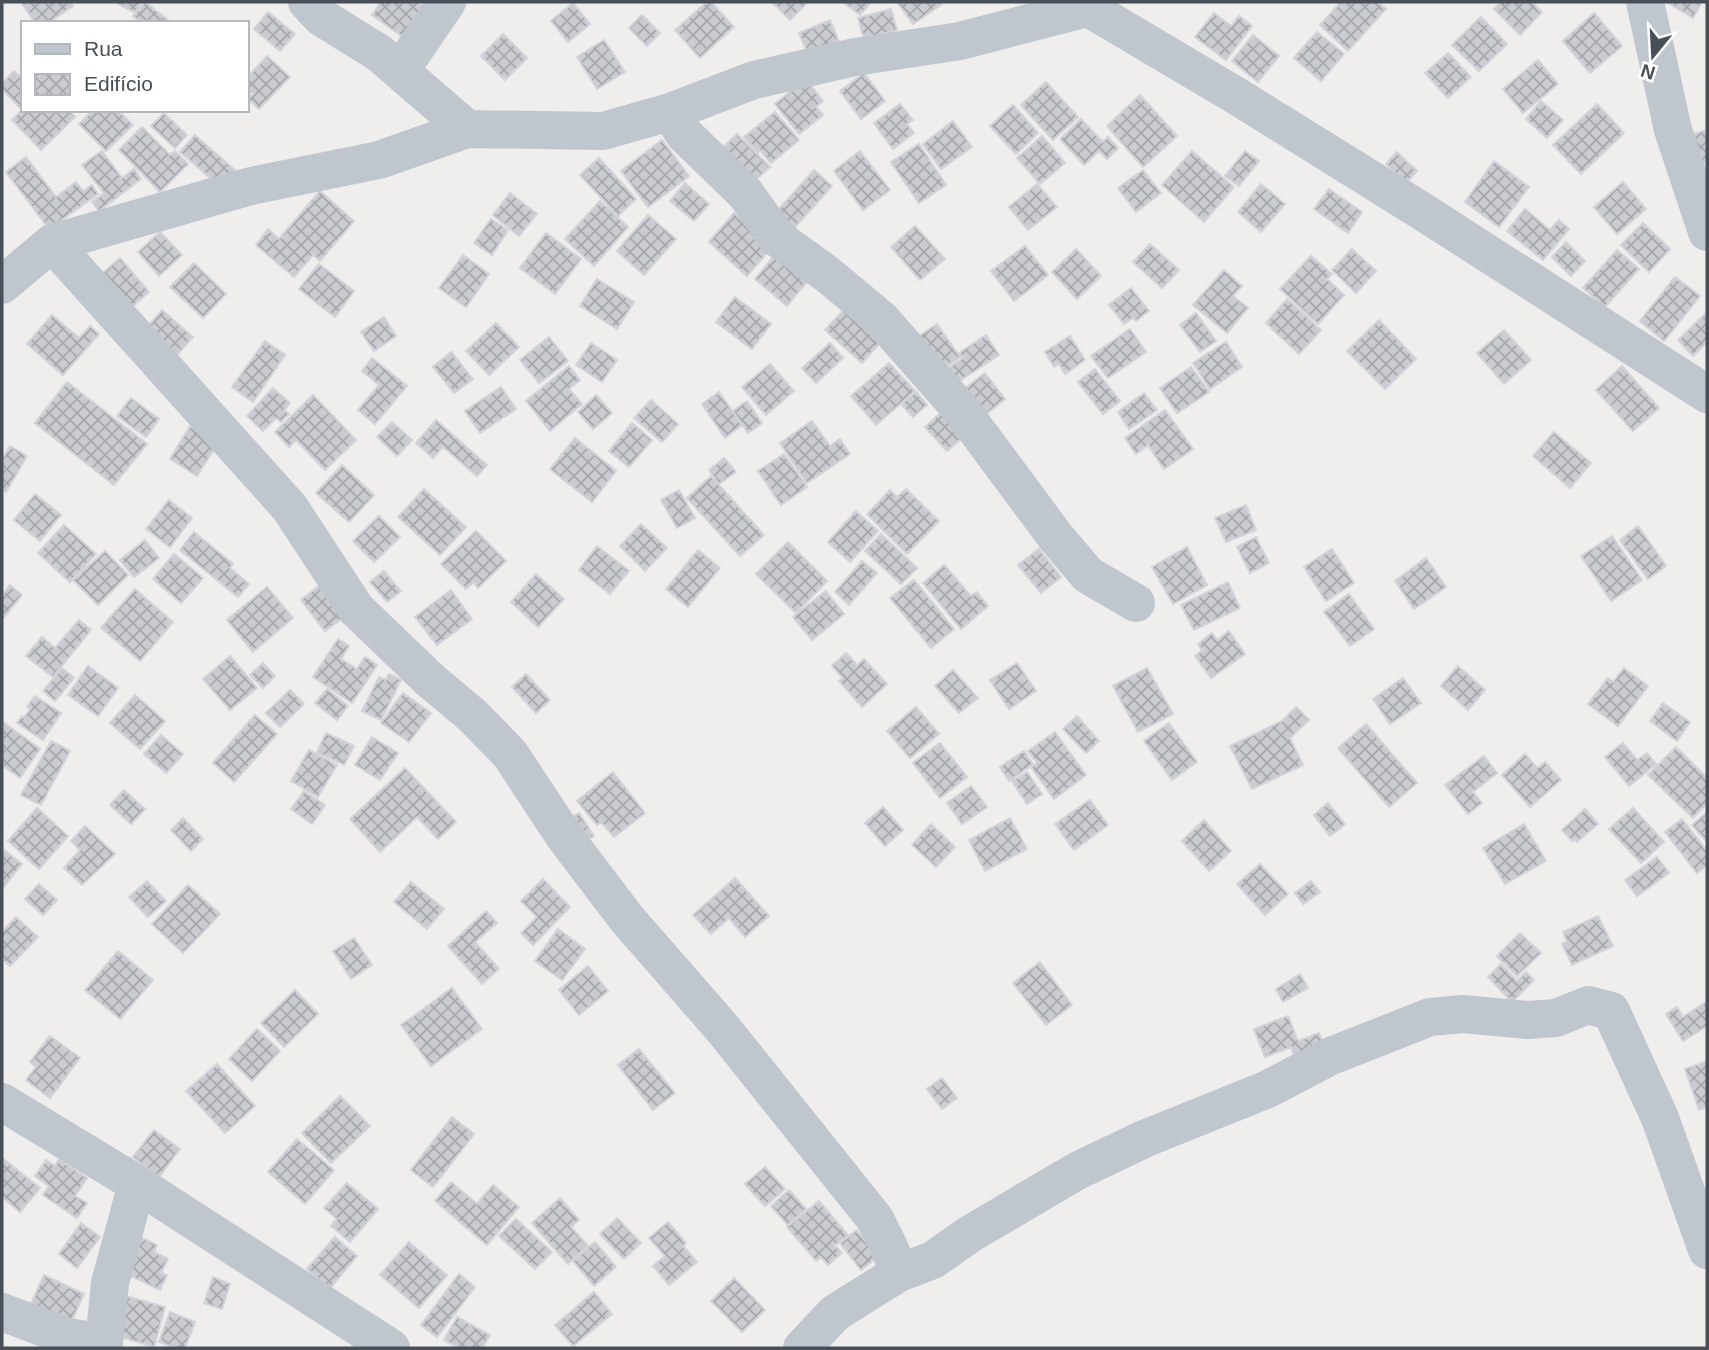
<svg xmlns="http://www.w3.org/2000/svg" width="1709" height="1350" viewBox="0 0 1709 1350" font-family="Helvetica,sans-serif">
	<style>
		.building { fill: url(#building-cross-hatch); stroke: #d2d3d8; stroke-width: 2 }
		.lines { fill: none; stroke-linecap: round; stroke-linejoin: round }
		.minor { stroke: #c0c6ce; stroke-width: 38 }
	</style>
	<defs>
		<pattern id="building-cross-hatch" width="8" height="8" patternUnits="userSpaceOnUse" patternTransform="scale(1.75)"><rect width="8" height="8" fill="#cbccd1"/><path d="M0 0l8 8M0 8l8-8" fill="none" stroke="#a7a8ac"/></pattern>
	</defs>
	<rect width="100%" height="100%" fill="#f0eded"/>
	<path class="building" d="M21 2H70L73 6 48 23H35Z
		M115 2H141L135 13Z
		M145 2 172 23H142L133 16Z
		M381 2H417L431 12 410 42 372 15Z
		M707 2H711L734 27 700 58 675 30Z
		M772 2H808L790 20Z
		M843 2H871L860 15Z
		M897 2H940L942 4 913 24Z
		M1341 2H1377L1386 9 1348 51 1320 25Z
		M1501 2H1532L1542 12 1520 35 1494 9Z
		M1667 2H1702L1693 18Z
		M573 3 590 24 568 42 551 21Z
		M891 9 897 30 864 39 858 18Z
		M268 12 295 34 280 51 254 29Z
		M1214 13 1231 26 1239 16 1252 26 1226 60 1195 37Z
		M1594 13 1622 46 1590 73 1563 41Z
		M642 15 660 33 647 46 629 28Z
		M1481 17 1507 44 1479 71 1452 45Z
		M830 20 839 42 808 54 799 33Z
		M1317 32 1344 54 1321 81 1294 58Z
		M503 34 527 58 505 80 481 56Z
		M1253 35 1279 56 1258 82 1232 61Z
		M604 40 625 72 597 89 577 57Z
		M1448 53 1471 77 1448 98 1425 73Z
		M267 56 290 77 259 109 248 99 253 94 247 89V78Z
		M1538 60 1558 84 1523 113 1503 89Z
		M14 71 23 79V110H53L55 112 69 110 75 117 41 150 12 120 22 110 2 89V84Z
		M864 73 885 101 861 119 840 91Z
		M806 79 823 101 816 107 823 115 799 134 775 104Z
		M1046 82 1078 117 1053 140 1021 105Z
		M1140 95 1177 136 1143 167 1107 126Z
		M1541 101 1563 120 1547 138 1526 119Z
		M900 104 913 120 907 124 914 133 893 149 874 123Z
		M1597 104 1624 133 1581 174 1553 145Z
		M1013 105 1038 133 1016 154 990 126Z
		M93 110H118L133 125 106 151 79 124Z
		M775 112 799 140 771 163 760 150 758 153 744 137Z
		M164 113 187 135 175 148 151 126Z
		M1081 119 1103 142 1108 137 1118 148 1107 159 1099 151 1084 165 1060 139Z
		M953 121 972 147 941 169 923 144Z
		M142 127 170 155 175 151 188 164 160 192 119 150Z
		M1707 130V162L1695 165 1687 136Z
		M737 134 770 167 752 183 720 150Z
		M195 135 236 171 215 182 180 152Z
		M1042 136 1065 163 1040 184 1017 158Z
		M662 140 689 176 648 207 621 171Z
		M919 144 946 185 919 203 891 162Z
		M102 151 122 178 134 169 141 179 99 211 92 202 104 193 82 165Z
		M860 151 890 190 863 210 834 171Z
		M1192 151 1234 187 1204 222 1162 185Z
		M1245 151 1259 161 1239 186 1225 176Z
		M1397 152 1417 171 1406 183 1386 164Z
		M26 157 56 197 76 182 83 191 92 185 98 194 49 229 6 172Z
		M599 158 636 199 618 216 580 175Z
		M1494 161 1529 187 1499 227 1465 202Z
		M814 170 832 186 788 235 770 219Z
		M1143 170 1161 193 1136 212 1118 188Z
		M1623 182 1646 209 1617 234 1594 207Z
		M685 183 709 204 694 221 670 201Z
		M1037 184 1057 207 1028 230 1009 207Z
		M1261 184 1285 204 1261 232 1238 212Z
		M1329 189 1362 212 1348 233 1314 209Z
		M320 191 354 221 320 261 313 255 294 277 256 245 268 229 279 239Z
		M510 193 537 214 519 236 493 215Z
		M600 201 628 227 594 266 565 239Z
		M1525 209 1550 230 1559 220 1569 229 1543 260 1507 231Z
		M734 213 773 246 747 276 709 242Z
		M648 215 676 239 644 275 617 251Z
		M491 219 508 230 492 255 474 243Z
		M1643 223 1670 249 1649 272 1621 245Z
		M915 226 945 259 920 280 891 247Z
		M160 232 182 255 159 276 138 252Z
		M546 233 581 259 555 294 520 268Z
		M1566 242 1585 261 1571 276 1552 257Z
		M1150 244 1179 270 1162 288 1133 262Z
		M1025 246 1048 275 1014 301 991 271Z
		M1076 249 1101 276 1077 299 1052 272Z
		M1352 249 1376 271 1356 293 1332 270Z
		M779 250 811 277 787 306 755 279Z
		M1617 250 1639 269 1605 307 1583 288Z
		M463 255 489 274 466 307 439 288Z
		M1311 256 1332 274 1327 279 1344 295 1318 324 1280 289Z
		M120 258 149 292 126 312 97 278Z
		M194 263 226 294 203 318 170 287Z
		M319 264 354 291 335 317 299 289Z
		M1224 270 1242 286 1233 296 1248 308 1227 333 1193 305Z
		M1675 277 1700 296 1664 341 1640 321Z
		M597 279 634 302 617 329 580 306Z
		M1131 288 1149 311 1136 321 1133 318 1124 324 1109 305Z
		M735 297 771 324 752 349 716 322Z
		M1287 299 1321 330 1299 354 1266 323Z
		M851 302 887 335 862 363 825 330Z
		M162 310 193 337 176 356 145 330Z
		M1707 312V342L1693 356 1678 340Z
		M1196 313 1216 341 1200 352 1180 325Z
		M52 315 79 338 90 326 99 334 63 375 27 344Z
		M384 317 396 336 374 351 361 332Z
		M1379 320 1416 359 1385 389 1347 351Z
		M496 323 519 347 489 375 466 351Z
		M937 324 960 357 934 375 911 341Z
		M1130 329 1146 352 1108 378 1091 356Z
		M1504 330 1531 360 1504 384 1477 353Z
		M986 335 999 355 958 382 948 368 963 358 959 353Z
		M1070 336 1085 360 1065 374 1059 364 1054 367 1045 352Z
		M549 337 568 361 539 383 520 360Z
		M265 341 285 355 253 402 232 387Z
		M1226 342 1242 367 1210 389 1193 363Z
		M591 343 617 360 602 382 576 365Z
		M830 343 843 358 816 383 802 368Z
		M451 352 473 379 454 393 433 367Z
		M372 358 407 386 375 424 358 410 379 385 362 371Z
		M889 363 915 391 876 425 851 396Z
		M770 364 794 391 766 415 742 387Z
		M569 366 580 380 569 389 582 404 550 431 526 401Z
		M1622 366 1659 408 1633 431 1596 390Z
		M1191 367 1209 392 1177 413 1160 388Z
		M1095 369 1120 401 1103 414 1078 382Z
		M985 373 1005 399 980 419 959 393Z
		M67 382 147 444 114 485 35 423Z
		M501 387 516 409 480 433 465 411Z
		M273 388 290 403 284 410 289 414 281 422 276 418 263 431 247 416Z
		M719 392 742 425 725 438 702 404Z
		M916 392 927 405 913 417 901 404Z
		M1144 393 1157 410 1129 429 1118 412Z
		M313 395 356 440 325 470 296 440 289 447 275 432Z
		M596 395 612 413 593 429 578 412Z
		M131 398 159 419 146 437 117 416Z
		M651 400 678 424 662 442 634 418Z
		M747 401 762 423 748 433 733 411Z
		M947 407 969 432 947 451 925 427Z
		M1165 410 1193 449 1164 469 1148 445 1136 454 1125 438Z
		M436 420 487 465 477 476 443 447 433 458 416 443Z
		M812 421 830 446 840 439 850 454 807 483 780 443Z
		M392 422 412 440 397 456 377 437Z
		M632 423 652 440 629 467 609 451Z
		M190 426 218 443 197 476 170 459Z
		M1554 432 1591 463 1570 488 1533 456Z
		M575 438 616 471 592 502 550 469Z
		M10 446 27 456 6 492 2 489V460Z
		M784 454 807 487 781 505 758 471Z
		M724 458 736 472 719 484 709 470Z
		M342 465 374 495 349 522 316 493Z
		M711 476 764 535 740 556 687 498Z
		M424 489 466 527 440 555 398 517Z
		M906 489 939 521 907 554 867 514 890 490 897 497Z
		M679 490 695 518 677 528 661 500Z
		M35 494 61 515 40 541 14 520Z
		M169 500 192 518 170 547 146 529Z
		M1246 505 1256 530 1226 542 1215 518Z
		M856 511 878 531 850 562 828 542Z
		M379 516 400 537 374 562 353 541Z
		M641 524 667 548 645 571 620 546Z
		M64 525 96 554 70 582 38 553Z
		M1638 526 1666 566 1648 579 1620 540Z
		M476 531 506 561 478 588 473 582 466 589 441 564Z
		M194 532 233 564 230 568 249 584 238 597 180 550Z
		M881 534 917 568 901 584 865 551Z
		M1612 536 1642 580 1611 601 1581 556Z
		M1256 537 1269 563 1250 573 1237 547Z
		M145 540 159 558 134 577 120 560Z
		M788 542 827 581 796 613 756 574Z
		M597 546 629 571 610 594 579 570Z
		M1187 547 1207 585 1173 604 1152 567Z
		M1039 549 1061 577 1041 593 1018 565Z
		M1332 549 1354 583 1326 601 1304 567Z
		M698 550 720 568 688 607 666 589Z
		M105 551 128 575 98 605 73 580Z
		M174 554 203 578 181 603 153 579Z
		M1426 558 1446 587 1414 609 1395 581Z
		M862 561 877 573 849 605 835 592Z
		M944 565 971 596 977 592 988 606 961 629 923 583Z
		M384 571 401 591 387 602 370 582Z
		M536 574 564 599 538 627 511 602Z
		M914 580 954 629 931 648 890 598Z
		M324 582 348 614 325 631 301 600Z
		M1228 582 1240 608 1194 630 1181 605Z
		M10 585 22 595 2 620V596Z
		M267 587 293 618 253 652 227 620Z
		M135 589 173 622 140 661 101 628Z
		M451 590 472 619 437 645 415 617Z
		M826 591 844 614 812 640 793 617Z
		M1349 594 1374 629 1350 646 1324 612Z
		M79 620 91 630 53 677 26 656 42 637 55 648Z
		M1229 631 1245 654 1211 678 1195 656 1202 650 1198 644 1212 633 1217 640Z
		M338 639 349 646 341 659 357 669 365 657 377 665 352 703 313 677Z
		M846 653 857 665 864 659 887 684 862 707 839 681 843 678 832 666Z
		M230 656 257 688 230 710 203 679Z
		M263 663 275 676 263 688 250 675Z
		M1017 663 1036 691 1009 709 990 680Z
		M88 666 118 688 98 716 68 695Z
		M1458 666 1485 690 1468 710 1441 686Z
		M62 668 74 678 55 701 43 691Z
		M1147 668 1173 714 1138 732 1113 686Z
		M1624 668 1648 686 1618 726 1588 704 1608 678 1613 682Z
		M953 670 978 698 959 713 935 686Z
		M389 674 401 680 381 720 362 711 379 677 386 680Z
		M526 674 550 700 536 713 512 687Z
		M1403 678 1421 703 1390 724 1373 699Z
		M327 689 348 706 337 720 315 703Z
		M290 690 304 704 280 727 266 713Z
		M403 693 431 713 409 742 381 723Z
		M135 695 165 721 140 749 110 723Z
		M35 696 61 713 43 740 17 723 22 716 24 718 30 709 27 707Z
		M1663 703 1690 722 1677 741 1650 721Z
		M916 707 939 734 910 758 887 731Z
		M1296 707 1309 720 1290 738 1303 765 1252 789 1230 746 1282 721Z
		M255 715 277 734 234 782 213 763Z
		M1077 716 1099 741 1086 753 1063 729Z
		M3 722 40 749 20 778 2 765Z
		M1169 723 1197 762 1172 780 1144 741Z
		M1366 724 1417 783 1389 807 1338 748Z
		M1055 732 1086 775 1054 799 1031 767 1037 763 1028 751Z
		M326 733 354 746 344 765 317 752Z
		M161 735 183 754 166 773 144 754Z
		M372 737 398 753 380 780 355 765Z
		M51 741 70 751 41 805 21 795Z
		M940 743 967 777 940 798 913 763Z
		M1623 743 1637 760 1647 753 1656 764 1629 786 1605 757Z
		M1676 747 1707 778V803L1693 818 1648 775Z
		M309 750 337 765 318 797 291 781Z
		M1024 751 1033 764 1009 781 1000 767Z
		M1525 754 1537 768 1545 762 1561 780 1530 807 1502 775Z
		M1484 756 1497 773 1473 792 1482 803 1468 814 1445 785Z
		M405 768 456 822 438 839 417 817 380 852 350 819Z
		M613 772 645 813 614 837 601 822 597 825 577 801Z
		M1027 772 1042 794 1027 804 1012 781Z
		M971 786 987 807 962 824 947 803Z
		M124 790 145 809 131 824 110 805Z
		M304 791 325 805 312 824 291 809Z
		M1090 800 1108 825 1074 850 1055 824Z
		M1328 803 1345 824 1330 836 1314 815Z
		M883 807 903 830 885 846 865 823Z
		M37 808 68 836 39 869 8 841Z
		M1633 808 1664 842 1641 863 1609 829Z
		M1585 809 1598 824 1577 842 1574 839 1572 841 1562 830Z
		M1707 812V842L1692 825Z
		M579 813 594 836 579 845 565 822Z
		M183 818 203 839 191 851 171 830Z
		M1010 818 1027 849 985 871 969 840Z
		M1682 819 1707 851V865L1697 873 1665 832Z
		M1204 820 1231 851 1209 871 1182 841Z
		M931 824 955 847 936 867 912 845Z
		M1524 824 1546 861 1505 884 1483 848Z
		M85 826 115 854 82 885 64 868 80 850 71 841Z
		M4 850 22 864 2 889V854Z
		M1657 857 1669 873 1637 896 1625 880Z
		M1260 864 1288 894 1265 915 1237 884Z
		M735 878 769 916 745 937 729 918 711 934 693 915Z
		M543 879 570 907 533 945 521 933 537 917 521 901Z
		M147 881 166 901 148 917 129 897Z
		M1311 881 1320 892 1303 904 1295 893Z
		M411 882 444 909 427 929 394 902Z
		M39 884 57 900 43 915 25 899Z
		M188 885 220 914 183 953 152 924Z
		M486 911 497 923 475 942 499 969 482 984 448 946Z
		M1598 916 1613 946 1572 965 1562 944 1567 941 1563 932Z
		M16 917 38 937 10 966 2 959V932Z
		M558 929 585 949 562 980 535 961Z
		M1520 933 1541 953 1517 976 1497 956Z
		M354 938 372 965 351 979 333 951Z
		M118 951 153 980 120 1019 85 990Z
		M1040 962 1072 1005 1046 1025 1013 983Z
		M1501 964 1517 981 1526 972 1534 980 1512 1002 1488 977Z
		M588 966 608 991 579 1015 559 990Z
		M1300 974 1308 988 1283 1002 1276 989Z
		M452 988 482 1029 431 1066 401 1025Z
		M295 990 318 1014 284 1047 261 1023Z
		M1707 1001V1026L1683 1041 1666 1014 1677 1007 1683 1017Z
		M1288 1016 1298 1041 1319 1033 1326 1051 1296 1062 1291 1047 1265 1057 1254 1029Z
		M257 1029 280 1051 252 1081 229 1059Z
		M50 1036 80 1058 50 1098 26 1080 36 1067 30 1062Z
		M639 1049 675 1093 653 1110 618 1065Z
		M1707 1061V1107L1699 1110 1685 1069Z
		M217 1064 255 1106 225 1133 186 1091Z
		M942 1078 957 1098 942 1109 927 1089Z
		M340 1096 370 1126 331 1163 302 1133Z
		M452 1117 474 1134 433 1187 411 1170Z
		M154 1130 180 1149 159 1177 133 1157Z
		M297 1139 334 1170 305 1204 268 1172Z
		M2 1158 40 1188 20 1212 2 1197Z
		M59 1159 87 1178 75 1196 87 1203 77 1218 43 1195 49 1186 35 1176 46 1160 55 1166Z
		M765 1167 785 1189 765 1206 745 1184Z
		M451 1182 477 1204 493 1185 519 1207 487 1245 435 1201Z
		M347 1183 378 1209 350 1242 331 1226 337 1219 324 1208Z
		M789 1190 806 1209 788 1225 771 1206Z
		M560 1198 579 1220 571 1227 588 1246 568 1264 532 1223Z
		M819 1201 848 1235 835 1245 842 1253 828 1265 821 1257 816 1261 787 1227Z
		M617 1218 641 1243 624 1259 600 1234Z
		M516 1219 552 1252 535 1269 499 1236Z
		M668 1222 686 1243 683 1246 697 1262 669 1285 653 1266 665 1256 649 1238Z
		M81 1223 100 1237 77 1268 59 1254Z
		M857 1230 877 1257 861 1270 840 1243Z
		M134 1234 157 1245 154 1252 168 1259 161 1273 167 1275 160 1290 118 1270Z
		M335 1237 357 1256 330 1288 307 1269Z
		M409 1242 447 1275 419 1308 380 1275Z
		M595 1242 616 1267 594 1286 573 1261Z
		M459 1274 475 1287 437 1337 421 1325Z
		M44 1275 84 1294 71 1323 31 1304Z
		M213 1277 230 1284 222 1309 204 1303Z
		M734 1278 765 1310 742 1332 711 1301Z
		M594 1292 612 1314 573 1346 555 1325Z
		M122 1295 165 1307 154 1347 111 1334Z
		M170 1312 195 1322 185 1348H176L159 1342Z
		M457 1317 490 1335 482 1348H459L444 1340Z"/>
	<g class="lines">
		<path class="minor" d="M307 2 321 17 379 53 467 129
			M1078 2 1235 95 1420 210 1707 394
			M1645 2 1673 130 1707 232
			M400 71 447 2
			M670 112 684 134 745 193 777 238 827 274 881 319 963 412 1055 536 1088 575 1136 603
			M52 243 290 508 356 609 430 680 473 716 510 754 564 836 627 919 723 1029 875 1219 889 1247 899 1273
			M2 285 52 243 251 186 379 160 467 129 603 131 670 112 754 80 855 57 960 41 1087 8
			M2 1102 137 1184 391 1348
			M2 1312 68 1337 104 1343 110 1283 137 1184
			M802 1348 835 1313 899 1273 933 1260 970 1234 1077 1171 1144 1139 1268 1089 1331 1056 1430 1017 1463 1014 1528 1020 1556 1018 1588 1005 1611 1011 1660 1118 1707 1250"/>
	</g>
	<rect width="1709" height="1350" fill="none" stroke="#484f58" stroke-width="7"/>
	<rect x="21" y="21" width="228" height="91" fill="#ffffff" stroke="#b6b9bc" stroke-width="2"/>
	<rect x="35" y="44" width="35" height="10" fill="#c0c6ce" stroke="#b6b9bc" stroke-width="2"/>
	<text x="84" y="56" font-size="21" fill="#484f58">Rua</text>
	<rect x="35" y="74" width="35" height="21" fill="url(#building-cross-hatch)" stroke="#b6b9bc" stroke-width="2"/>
	<text x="84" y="91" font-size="21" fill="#484f58">Edifício</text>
	<g transform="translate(1653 56) rotate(198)" stroke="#ffffff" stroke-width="5" paint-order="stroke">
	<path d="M0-5L12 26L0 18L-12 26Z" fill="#484f58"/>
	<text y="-10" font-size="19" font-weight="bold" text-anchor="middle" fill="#484f58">N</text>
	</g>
</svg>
